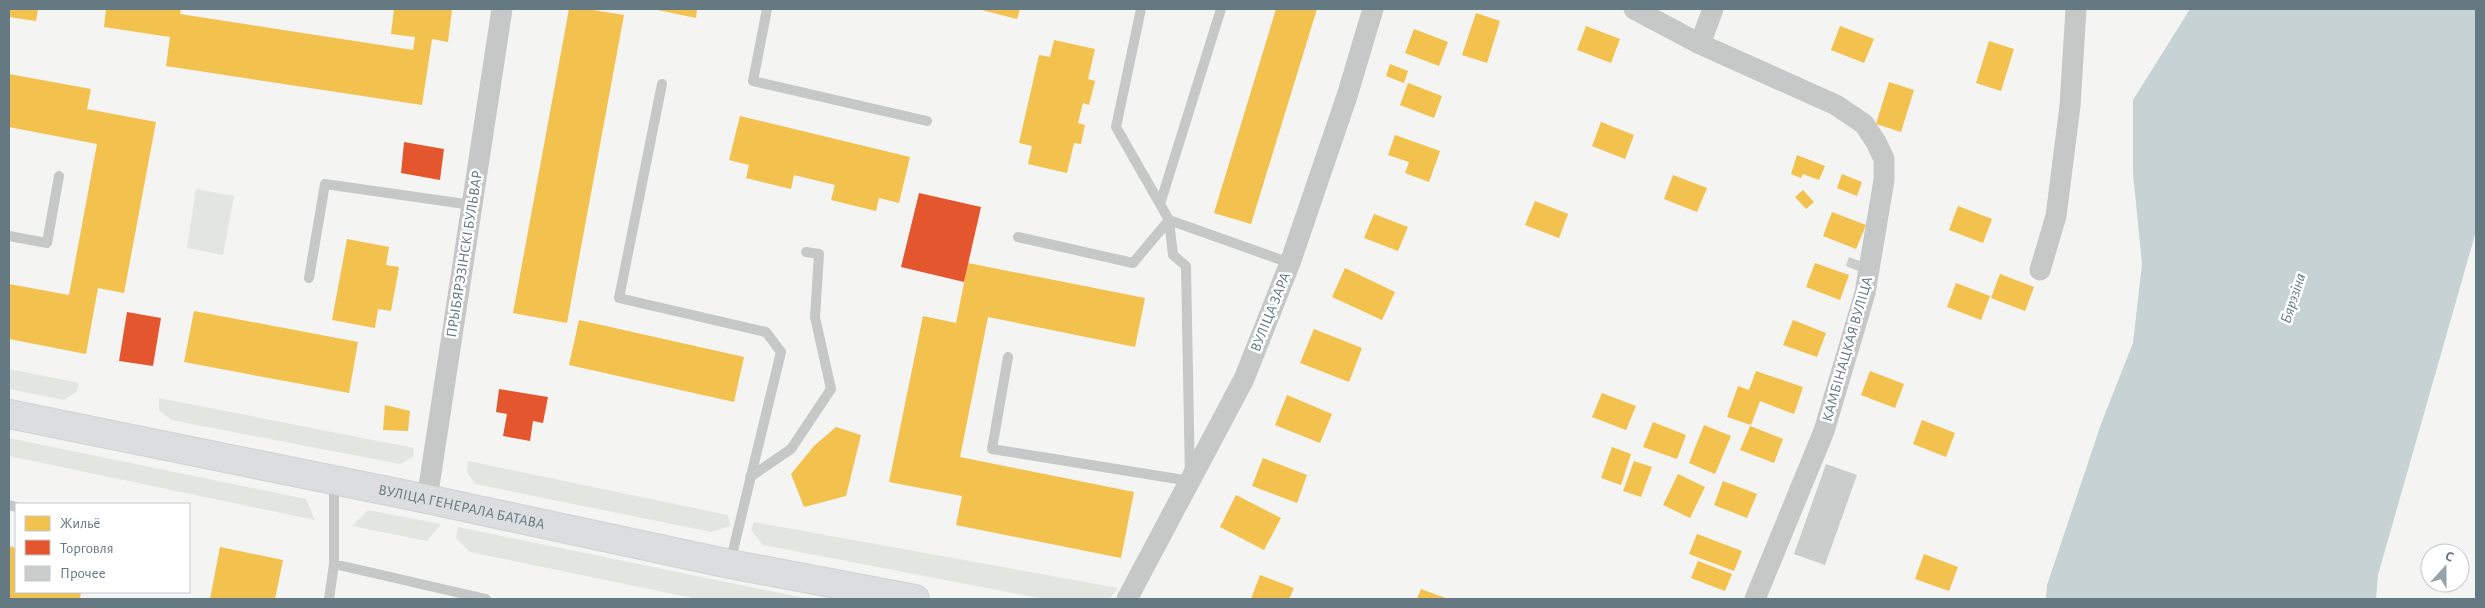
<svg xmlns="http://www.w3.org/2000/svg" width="2485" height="608" viewBox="0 0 2485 608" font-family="'Alegreya Sans',sans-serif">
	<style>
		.green { fill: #e3e6e0 }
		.water { fill: #c6d2d3 }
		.homes { fill: #f2c14e }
		.shops { fill: #e4572e }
		.building { fill: #cbcdcd }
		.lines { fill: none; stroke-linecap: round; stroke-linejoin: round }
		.secondary-casing { stroke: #d0d2d2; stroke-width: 30 }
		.lane { stroke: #c6c8c8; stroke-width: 10 }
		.street { stroke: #c6c8c8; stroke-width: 21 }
		.secondary { stroke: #dcddde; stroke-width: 28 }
		.labels { text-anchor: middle; stroke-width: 5; stroke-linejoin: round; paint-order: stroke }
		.street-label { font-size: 15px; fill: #647982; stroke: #fff }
		.water-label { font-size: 16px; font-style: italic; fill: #607b7f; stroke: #fff }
	</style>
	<rect width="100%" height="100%" fill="#f4f4f3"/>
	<path class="green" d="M196 189 234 196 223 255 187 248Z
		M9 369 79 383 77 391 64 400 9 389Z
		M159 398 414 448 413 457 400 464 171 420 159 410Z
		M9 438 306 499 315 520 9 456Z
		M468 461 728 515 730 526 711 532 475 484 467 472Z
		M368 510 441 524 427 541 352 526Z
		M754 522 1118 588 1110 599H1044L763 545 751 530Z
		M458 527 809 599H697L470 552 456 538Z"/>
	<path class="water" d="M2190 9H2476V231L2378 575 2376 599H2046L2047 585 2101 424 2133 343 2142 264 2133 173V100Z"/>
	<path class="homes" d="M9 9H38L36 21 9 17Z
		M106 9H181L180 14 413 50 415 37 391 34 394 9H452L448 42 432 39 422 105 166 66 170 37 104 27Z
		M569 9H587L624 15 567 323 513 313Z
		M653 9H697L696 18Z
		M978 9H1020L1017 19Z
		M1276 9H1317L1251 224 1214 213Z
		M1476 13 1500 21 1487 63 1462 55Z
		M1586 26 1620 39 1611 63 1577 50Z
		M1840 26 1874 39 1864 63 1831 50Z
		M1414 29 1448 42 1439 66 1405 53Z
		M1054 40 1095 49 1088 79 1095 81 1089 105 1083 103 1078 123 1085 125 1081 144 1074 143 1067 173 1028 164 1032 146 1019 143 1039 55 1050 57Z
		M1989 41 2014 49 2001 91 1976 83Z
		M1390 64 1408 71 1404 83 1386 76Z
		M9 74 91 89 87 109 156 122 124 293 98 288 86 354 9 339V284L69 295 97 144 9 127Z
		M1889 82 1914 90 1901 132 1876 124Z
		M1408 83 1442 96 1434 118 1400 105Z
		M740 116 910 157 899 203 879 198 876 211 831 200 835 185 794 175 791 189 746 178 749 165 729 160Z
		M1601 122 1634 135 1625 159 1592 146Z
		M1395 135 1440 151 1429 182 1405 173 1409 162 1388 155Z
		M1797 155 1825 166 1819 180 1803 174 1801 178 1791 174Z
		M1842 174 1862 182 1857 196 1837 188Z
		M1673 175 1707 188 1697 212 1664 199Z
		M1803 190 1814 202 1806 209 1795 197Z
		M1535 201 1568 214 1559 238 1525 225Z
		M1958 206 1992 219 1983 243 1949 230Z
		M1832 212 1866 225 1856 249 1823 236Z
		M1374 214 1408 227 1398 251 1364 238Z
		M347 239 389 247 386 265 399 267 391 311 378 309 375 328 332 320Z
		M968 263 1145 298 1135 347 988 317 960 457 1134 492 1121 558 956 525 962 496 889 482 923 316 956 323Z
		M1815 263 1849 275 1840 300 1806 287Z
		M1345 268 1395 292 1382 320 1332 297Z
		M2000 274 2034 287 2025 311 1991 298Z
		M1956 283 1990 296 1981 320 1947 307Z
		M194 311 358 342 349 393 184 362Z
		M579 320 744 357 734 402 569 365Z
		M1793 320 1826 333 1817 357 1783 345Z
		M1314 329 1362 348 1349 382 1300 363Z
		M1756 371 1803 387 1794 414 1760 401 1751 425 1727 417 1738 386 1749 390Z
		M1870 371 1904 384 1895 408 1861 395Z
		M1602 393 1636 406 1626 430 1592 417Z
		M1287 395 1332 414 1320 443 1275 425Z
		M385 405 410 411 408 431 383 430Z
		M1922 420 1955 433 1946 457 1913 444Z
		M1653 422 1686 435 1677 459 1643 447Z
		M1704 425 1731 436 1715 474 1689 463Z
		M1750 426 1783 439 1774 463 1740 450Z
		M836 427 861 435 846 496 804 507 791 474 814 446Z
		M1612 447 1631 454 1621 485 1601 478Z
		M1263 458 1307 475 1297 503 1252 486Z
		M1634 461 1652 467 1641 497 1623 491Z
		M1678 474 1705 487 1690 518 1663 505Z
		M1723 481 1757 494 1747 518 1714 505Z
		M1236 495 1281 518 1264 550 1220 527Z
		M1697 534 1742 551 1734 571 1689 554Z
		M9 546 16 548V592H81L80 599H9Z
		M220 547 283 560 275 599H210Z
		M1924 554 1958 567 1949 591 1915 579Z
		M1698 561 1732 574 1725 591 1691 578Z
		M1260 575 1294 588 1289 599H1251Z
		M1421 589 1448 599H1417Z"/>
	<path class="shops" d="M404 142 444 149 440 180 401 173Z
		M919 193 981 207 964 282 901 267Z
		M127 312 161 318 153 366 119 361Z
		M499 389 548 397 543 423 533 421 530 441 503 436 507 414 496 412Z"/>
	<path class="building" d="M1849 257 1862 262 1858 271 1846 266Z
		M1826 464 1857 475 1825 565 1794 554Z"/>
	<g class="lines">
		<g class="secondary-casing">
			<g id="secondary">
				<path id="s1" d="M9 414 427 499 730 564 915 599"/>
			</g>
		</g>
		<path class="lane" d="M767 9 753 81 927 121
			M1141 9 1116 127 1160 204
			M1221 9 1160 204 1169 220 1290 263
			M662 84 619 298 766 332 781 352 730 563
			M9 236 47 243 59 176
			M1018 237 1133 263 1169 220
			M309 278 325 184 472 205
			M1008 357 992 449 1190 481 1186 266 1173 255 1169 220
			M750 477 791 449 831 389 815 317 819 254 806 252
			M9 505 16 507
			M334 564 486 599
			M329 599 334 564V482"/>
		<path class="street" d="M1634 9 1700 44 1836 105 1864 124 1876 142 1884 159V180L1865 293 1824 431 1755 599
			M1700 44 1713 9
			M2040 270 2056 216 2070 106 2076 9
			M427 499 502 9
			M1127 599 1244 379 1290 263 1347 96 1373 9"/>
		<use href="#secondary" class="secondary"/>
	</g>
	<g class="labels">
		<g class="street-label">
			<text transform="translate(464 254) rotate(-81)" y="5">ПРЫБЯРЭЗІНСКІ БУЛЬВАР</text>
			<text transform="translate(1270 312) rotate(-68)" y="5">ВУЛІЦА ЗАРА</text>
			<text transform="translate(1847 349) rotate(-74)" y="5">КАМБІНАЦКАЯ ВУЛІЦА</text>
			<text dy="5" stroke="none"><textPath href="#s1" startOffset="462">ВУЛІЦА ГЕНЕРАЛА БАТАВА</textPath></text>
		</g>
		<g class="water-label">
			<text transform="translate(2292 298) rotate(-72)" y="6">Бярэзіна</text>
		</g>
	</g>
	<rect width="2485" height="608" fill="none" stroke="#647982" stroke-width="20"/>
	<rect x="15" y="503" width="175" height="90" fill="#ffffff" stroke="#c1c9cd"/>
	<rect x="25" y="516" width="25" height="15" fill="#f2c14e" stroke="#c1c9cd"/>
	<text x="60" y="528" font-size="15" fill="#647982">Жильё</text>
	<rect x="25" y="540" width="25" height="15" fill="#e4572e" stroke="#c1c9cd"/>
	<text x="60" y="553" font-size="15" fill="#647982">Торговля</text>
	<rect x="25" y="566" width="25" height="15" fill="#cbcdcd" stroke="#c1c9cd"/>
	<text x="60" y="578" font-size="15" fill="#647982">Прочее</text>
	<g transform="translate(2445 568) rotate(21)"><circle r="24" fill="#ffffff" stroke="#c1c9cd"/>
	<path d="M0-4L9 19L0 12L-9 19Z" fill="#96a4aa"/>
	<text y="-8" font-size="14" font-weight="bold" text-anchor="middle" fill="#647982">С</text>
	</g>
</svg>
